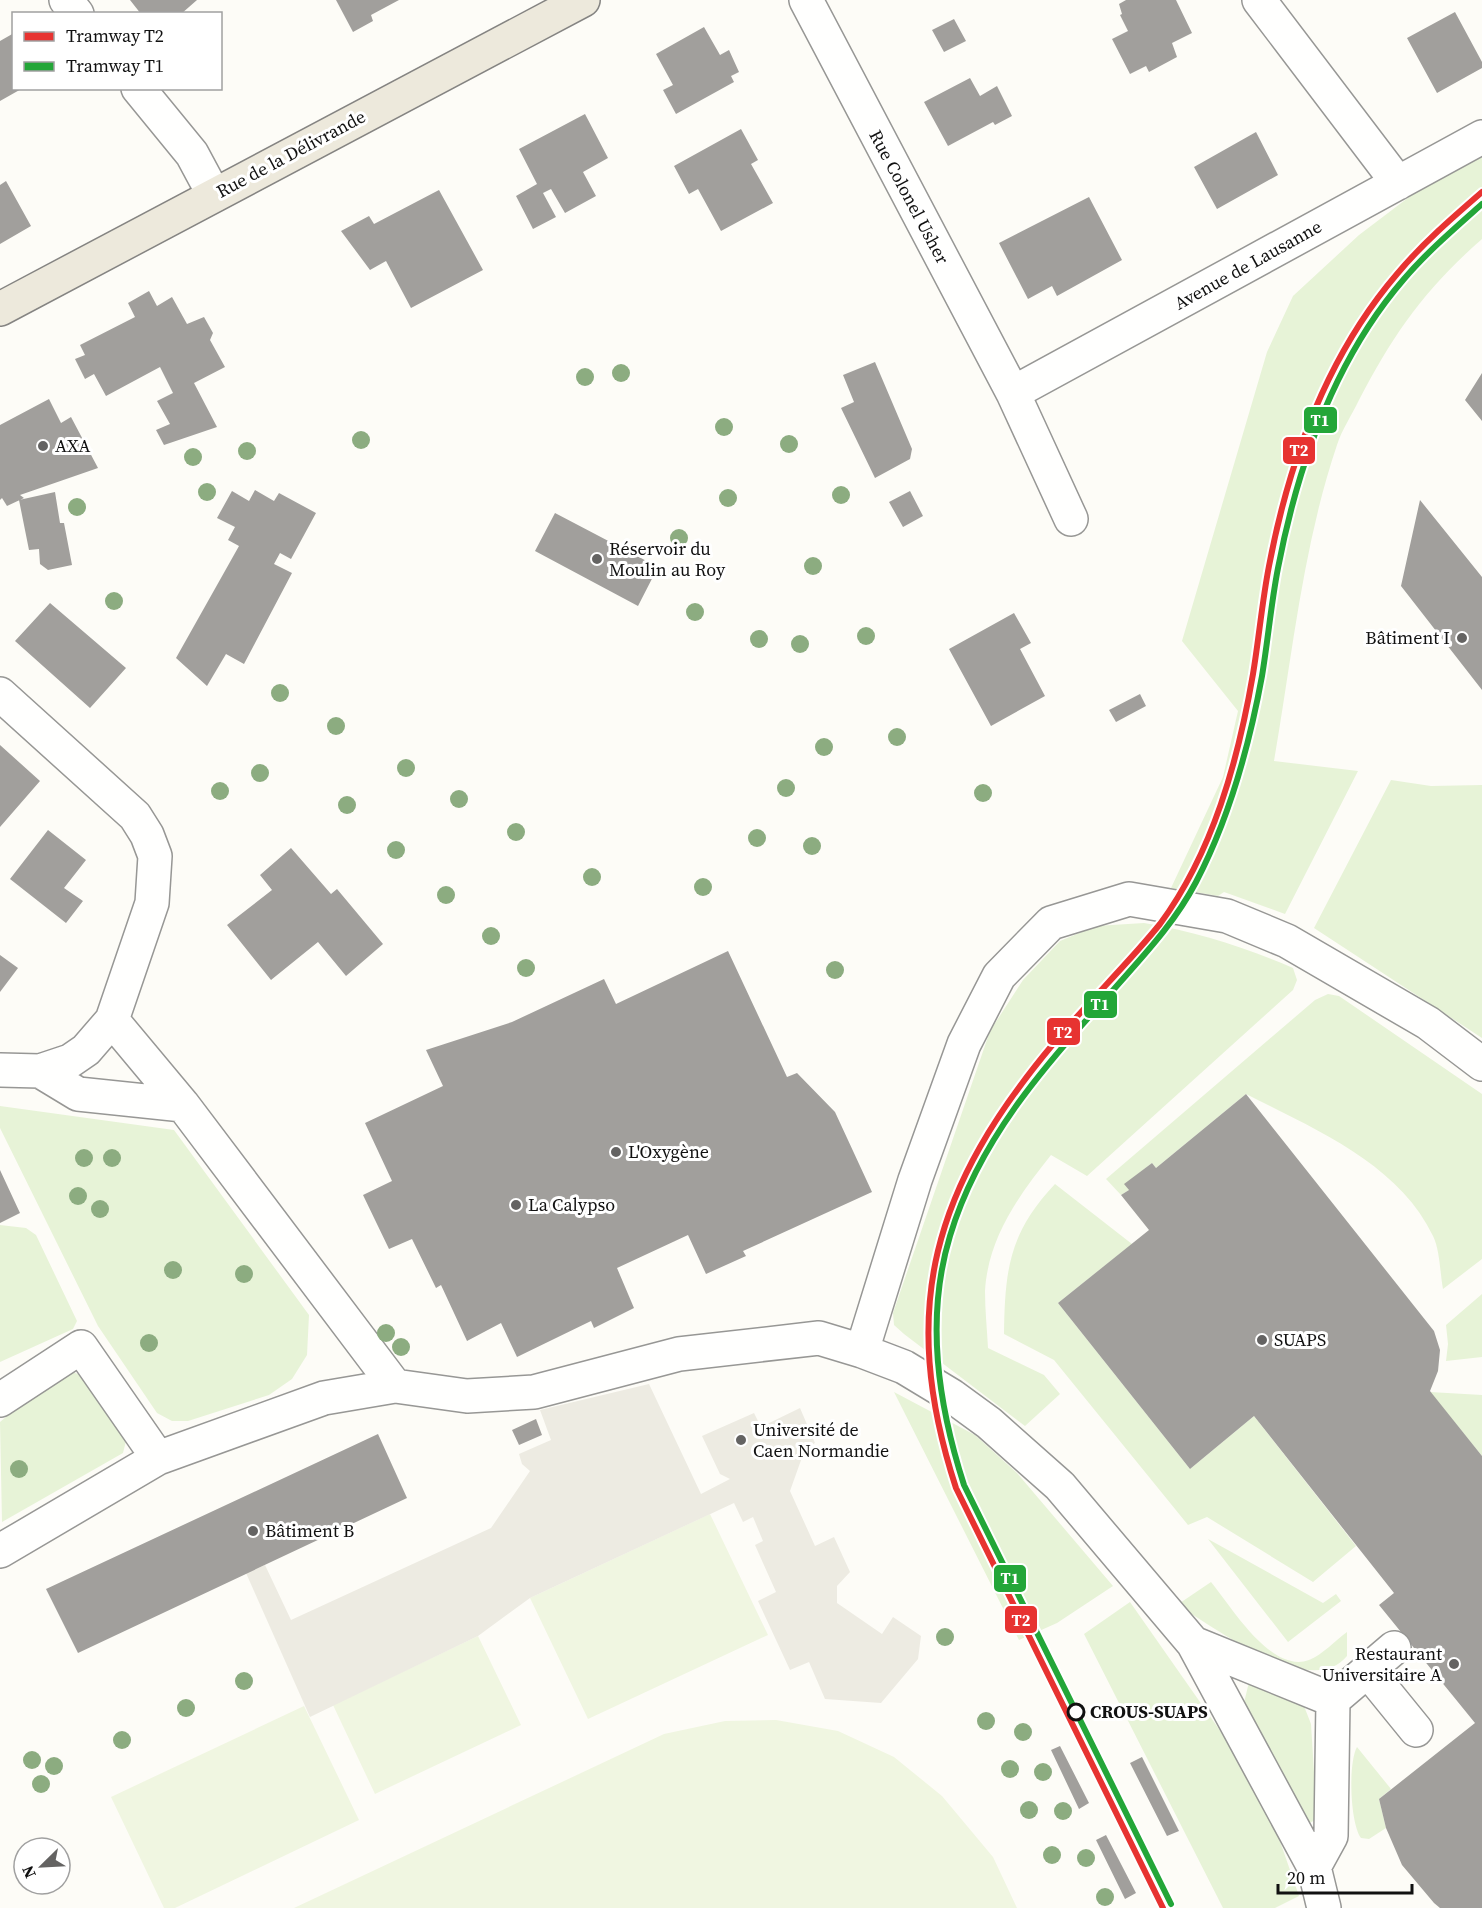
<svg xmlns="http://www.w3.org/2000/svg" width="1482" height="1908" viewBox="0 0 1482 1908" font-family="'Source Serif 4',serif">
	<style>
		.green { fill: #e7f3d7 }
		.pitch { fill: #f0f6e1 }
		.plaza { fill: #edebe2 }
		.building { fill: #a19f9c }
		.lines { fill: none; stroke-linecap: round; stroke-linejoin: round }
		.minor-casing { stroke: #979795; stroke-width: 36 }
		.major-casing { stroke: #858482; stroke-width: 36 }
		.minor { stroke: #fffffe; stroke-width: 33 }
		.major { stroke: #ede9dc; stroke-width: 33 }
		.tram-1-casing { stroke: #fff; stroke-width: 10 }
		.tram-2-casing { stroke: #fff; stroke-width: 10 }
		.tram-1 { stroke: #e73331; stroke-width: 6 }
		.tram-2 { stroke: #23a638; stroke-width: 6 }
		.tree { fill: #8cac80 }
		.poi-dot { fill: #646362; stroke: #fff; stroke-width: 2 }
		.stop-dot { fill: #fff; stroke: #111; stroke-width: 3 }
		.labels { text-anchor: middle; stroke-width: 6; stroke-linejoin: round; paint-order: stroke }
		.street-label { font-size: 18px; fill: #111; stroke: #fff }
		.poi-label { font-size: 18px; fill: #111; stroke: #fff; text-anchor: start }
		.stop-label { font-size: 18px; font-weight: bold; fill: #111; stroke: #fff; text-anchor: start }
		.line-badge { stroke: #fff; stroke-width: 2 }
		.badge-label { font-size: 16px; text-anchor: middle; font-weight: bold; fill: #fff }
	</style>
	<rect width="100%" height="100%" fill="#fdfcf7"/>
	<path class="green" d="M1482 157V239C1425 289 1394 333 1359 400 1352 415 1342 429 1337 445 1303 545 1292 657 1274 761L1358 771 1285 914 1224 892 1218 896 1171 888 1223 777 1238 711 1182 641 1267 352 1293 296 1359 235 1417 191Z
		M1391 780 1431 786 1482 785V1038L1314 928Z
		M1144 923C1197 932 1244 947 1293 968L1297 980 1293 990 1087 1176 1051 1155C1019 1195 988 1238 985 1291 985 1310 987 1329 988 1348L1044 1375 1060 1394 1025 1426 904 1334 894 1325 893 1313 990 1031 1023 980 1060 941 1096 926Z
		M1328 994 1339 996 1482 1094V1259L1443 1289C1440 1273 1440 1250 1433 1236 1398 1163 1314 1129 1246 1094L1156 1168 1152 1163 1125 1184 1129 1190 1121 1195 1106 1179 1315 1000Z
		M0 1106 174 1130 309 1315 307 1355 292 1379 269 1395 188 1421H172L157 1413 98 1326 0 1128Z
		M1055 1184 1132 1244 1058 1303 1190 1469 1254 1416 1356 1546 1313 1582 1207 1517 1188 1525 1054 1360 1004 1334C1005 1269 1009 1233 1055 1184Z
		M0 1225 26 1228 36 1235 77 1321 73 1329 0 1362Z
		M1482 1294V1357L1446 1361 1448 1344 1446 1325Z
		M73 1372 87 1378 128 1433 123 1453 2 1522 0 1422 54 1376Z
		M894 1392 975 1435 1017 1473 1113 1586 1057 1623 1019 1640Z
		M1430 1392 1482 1395V1456Z
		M1208 1539 1323 1603 1336 1594 1341 1601 1288 1642Z
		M1211 1582C1231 1606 1271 1674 1309 1660 1322 1655 1336 1640 1347 1632V1656C1310 1701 1215 1627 1177 1605Z
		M1130 1602 1242 1762 1274 1824 1299 1896 1275 1908H1223L1084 1634Z
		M1249 1682 1304 1706 1311 1724 1317 1820 1305 1824 1243 1707Z
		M1357 1747 1391 1789 1379 1799 1386 1828 1369 1839 1361 1838C1350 1823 1348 1763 1357 1747Z"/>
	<path class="pitch" d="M710 1514 768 1635 588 1719 530 1598Z
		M478 1636 521 1725 375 1794 333 1705Z
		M304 1706 359 1820 175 1908H164L111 1797Z
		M776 1720 838 1731 894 1757 942 1796 993 1857 1017 1908H294L664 1734 725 1721Z"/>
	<path class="plaza" d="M649 1384 701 1494 730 1479 720 1474 702 1436 754 1413 761 1427 800 1408 815 1443 805 1449 790 1491 815 1546 834 1537 850 1572 837 1586V1603L882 1634 893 1617 921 1636 918 1659 881 1703 825 1699 809 1662 790 1670 758 1601 776 1592 755 1545 763 1541 753 1517 743 1522 734 1503 530 1598 478 1636 310 1717 246 1573 265 1565 291 1620 491 1528 530 1471 522 1464 519 1454 551 1440 540 1410Z"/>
	<path class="building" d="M130 0H197L181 14H141Z
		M336 0H399L371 15 373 21 353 32Z
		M1126 0H1176L1192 33 1172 43 1177 57 1149 72 1146 66 1130 74 1112 39 1128 31 1120 15 1122 14 1119 4Z
		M1455 12 1482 62V68L1437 93 1407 38Z
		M954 19 966 41 944 52 932 30Z
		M704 27 720 55 729 50 739 72 731 76 734 82 676 114 663 90 673 85 656 54Z
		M14 33V88H23L0 101V41Z
		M970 78 980 96 997 86 1012 116 995 125 993 122 948 146 924 102Z
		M585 114 608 158 583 172 596 196 565 213 551 189 543 193 556 217 533 229 516 196 537 184 519 149Z
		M741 129 758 160 751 164 773 203 721 231 698 189 689 194 674 166Z
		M1256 132 1278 175 1217 209 1194 167Z
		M6 181 31 226 0 244V185Z
		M439 190 483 270 411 308 386 261 370 270 341 231 369 216 374 224Z
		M1089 197 1122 260 1057 296 1052 286 1028 299 999 243Z
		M149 291 157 306 172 297 187 324 204 317 213 333 210 340 225 367 194 383 217 427 164 445 156 430 170 424 157 401 173 393 160 367 106 396 94 374 85 379 75 359 85 355 80 345 135 317 128 303Z
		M875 362 912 449 910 459 875 478 841 408 854 402 843 375Z
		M1482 373V421L1465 400Z
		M49 399 61 423 71 417 98 468 20 495 24 498 7 506 2 498 0 500V425Z
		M255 490 274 501 279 493 316 513 291 559 280 553 274 564 292 573 244 664 226 654 207 686 176 658 239 546 228 540 235 527 217 518 232 491 249 501Z
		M910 491 923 516 903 527 889 502Z
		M55 492 60 523H64L72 565 48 570 40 564 39 549 29 550 19 500Z
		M1420 500 1482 577V690L1401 586Z
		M555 513 658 567 638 606 535 551Z
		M50 603 126 668 90 708 15 641Z
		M1014 613 1031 643 1020 649 1045 696 991 726 949 649Z
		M1140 694 1146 706 1116 722 1109 710Z
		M0 745 40 781 0 827Z
		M48 830 86 860 64 888 83 901 66 923 10 879Z
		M291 848 331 894 337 889 383 944 346 976 318 942 271 980 227 925 272 890 260 875Z
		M728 951 787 1077 797 1073 835 1112 872 1192 743 1251 746 1256 706 1274 688 1235 617 1268 634 1308 594 1328 591 1321 517 1357 501 1323 467 1341 441 1285 436 1288 412 1239 389 1249 363 1195 392 1181 365 1123 443 1086 426 1050 512 1022 604 979 616 1004Z
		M0 955 18 968 0 992Z
		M1246 1094 1434 1331 1440 1350 1438 1371 1430 1391 1482 1456V1908H1440L1434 1903 1402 1865 1386 1828 1379 1799 1475 1723 1379 1605 1394 1593 1254 1416 1190 1469 1058 1303 1149 1230 1121 1195 1129 1190 1124 1184 1152 1163 1156 1168Z
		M0 1170 20 1213 0 1223Z
		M536 1419 542 1435 519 1445 512 1430Z
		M378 1434 407 1498 78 1653 46 1589Z
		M1060 1746 1089 1803 1079 1809 1051 1750Z
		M1142 1757 1179 1831 1167 1836 1130 1763Z
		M1106 1835 1136 1893 1125 1899 1096 1840Z"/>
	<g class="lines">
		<g class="minor-casing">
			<path id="minor" d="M66 0 77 14
				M806 0 1013 393 1071 519
				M1259 0 1398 183
				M138 88 192 154 214 195
				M1013 393 1482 137
				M0 694 135 816 147 835 155 856 152 903 112 1020 86 1050 70 1061 40 1071 0 1070
				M112 1020 183 1105 395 1386
				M40 1071 78 1094 183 1105
				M862 1351 904 1367 952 1396 989 1423 1060 1486 1193 1643 1314 1867 1324 1908
				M0 1400 81 1347 158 1458
				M0 1551 158 1458 324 1398 395 1386 467 1396 534 1392 679 1354 819 1338 862 1351 915 1180 964 1044 999 976 1051 923 1129 899 1227 916 1287 941 1428 1023 1482 1064
				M1193 1643 1333 1700 1331 1836 1314 1867
				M1368 1671 1416 1730
				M1333 1700 1394 1648"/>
		</g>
		<g class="major-casing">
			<path id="major" d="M0 309 583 0"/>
		</g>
		<use href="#minor" class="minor"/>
		<use href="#major" class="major"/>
		<g class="tram-1-casing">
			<path id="tram-1" d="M1163 1908 956 1488C897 1307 934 1186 1054 1043 1088 1002 1127 965 1160 924 1213 852 1238 761 1253 674 1259 638 1262 602 1269 566 1289 461 1326 357 1397 274 1422 244 1452 218 1482 192"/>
		</g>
		<g class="tram-2-casing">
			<path id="tram-2" d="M1171 1904 964 1485C938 1404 925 1318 950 1236 978 1142 1043 1067 1108 996 1140 959 1173 926 1196 882 1230 817 1249 747 1262 676 1268 640 1271 604 1278 568 1298 464 1334 360 1404 279 1427 252 1455 228 1482 204"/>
		</g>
		<use href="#tram-1" class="tram-1"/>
		<use href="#tram-2" class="tram-2"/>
	</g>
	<g class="tree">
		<circle cx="621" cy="373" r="9"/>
		<circle cx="585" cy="377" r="9"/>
		<circle cx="724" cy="427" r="9"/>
		<circle cx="361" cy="440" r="9"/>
		<circle cx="789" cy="444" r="9"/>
		<circle cx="247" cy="451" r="9"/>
		<circle cx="193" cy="457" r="9"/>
		<circle cx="207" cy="492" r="9"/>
		<circle cx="841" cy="495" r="9"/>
		<circle cx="728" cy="498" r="9"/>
		<circle cx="77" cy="507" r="9"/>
		<circle cx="679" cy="538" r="9"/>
		<circle cx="813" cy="566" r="9"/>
		<circle cx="114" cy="601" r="9"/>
		<circle cx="695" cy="612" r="9"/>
		<circle cx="866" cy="636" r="9"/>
		<circle cx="759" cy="639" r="9"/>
		<circle cx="800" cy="644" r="9"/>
		<circle cx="280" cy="693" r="9"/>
		<circle cx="336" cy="726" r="9"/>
		<circle cx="897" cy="737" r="9"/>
		<circle cx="824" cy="747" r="9"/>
		<circle cx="406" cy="768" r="9"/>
		<circle cx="260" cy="773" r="9"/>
		<circle cx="786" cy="788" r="9"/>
		<circle cx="220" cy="791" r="9"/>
		<circle cx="983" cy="793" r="9"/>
		<circle cx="459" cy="799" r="9"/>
		<circle cx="347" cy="805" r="9"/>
		<circle cx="516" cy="832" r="9"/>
		<circle cx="757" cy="838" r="9"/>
		<circle cx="812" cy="846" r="9"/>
		<circle cx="396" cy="850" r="9"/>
		<circle cx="592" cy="877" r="9"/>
		<circle cx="703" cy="887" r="9"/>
		<circle cx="446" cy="895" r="9"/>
		<circle cx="491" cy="936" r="9"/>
		<circle cx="526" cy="968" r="9"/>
		<circle cx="835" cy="970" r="9"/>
		<circle cx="84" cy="1158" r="9"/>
		<circle cx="112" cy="1158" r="9"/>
		<circle cx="78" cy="1196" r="9"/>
		<circle cx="100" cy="1209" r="9"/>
		<circle cx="173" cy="1270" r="9"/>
		<circle cx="244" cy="1274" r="9"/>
		<circle cx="386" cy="1333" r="9"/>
		<circle cx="149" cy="1343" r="9"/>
		<circle cx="401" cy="1347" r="9"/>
		<circle cx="19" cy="1469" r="9"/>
		<circle cx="945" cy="1637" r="9"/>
		<circle cx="244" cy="1681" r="9"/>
		<circle cx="186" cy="1708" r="9"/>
		<circle cx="986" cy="1721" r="9"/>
		<circle cx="1023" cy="1732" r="9"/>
		<circle cx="122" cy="1740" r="9"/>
		<circle cx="32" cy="1760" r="9"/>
		<circle cx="54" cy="1766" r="9"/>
		<circle cx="1010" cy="1769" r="9"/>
		<circle cx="1043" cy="1772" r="9"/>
		<circle cx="41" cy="1784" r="9"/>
		<circle cx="1029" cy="1810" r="9"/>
		<circle cx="1063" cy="1811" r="9"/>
		<circle cx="1052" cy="1855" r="9"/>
		<circle cx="1086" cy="1858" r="9"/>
		<circle cx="1105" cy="1897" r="9"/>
	</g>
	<g class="poi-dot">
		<circle cx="43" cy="446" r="6"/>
		<circle cx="597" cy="559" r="6"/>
		<circle cx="1462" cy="638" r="6"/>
		<circle cx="616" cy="1152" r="6"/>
		<circle cx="516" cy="1205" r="6"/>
		<circle cx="1262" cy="1340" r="6"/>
		<circle cx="741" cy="1440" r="6"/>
		<circle cx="253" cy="1531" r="6"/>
		<circle cx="1454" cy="1664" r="6"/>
	</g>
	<circle class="stop-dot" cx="1076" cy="1712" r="8"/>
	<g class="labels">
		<g class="street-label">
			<text transform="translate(291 154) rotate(-28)" y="6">Rue de la Délivrande</text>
			<text transform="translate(909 197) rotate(62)" y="6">Rue Colonel Usher</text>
			<text transform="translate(1248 265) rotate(-29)" y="6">Avenue de Lausanne</text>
		</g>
		<g class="poi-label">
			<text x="55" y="452">AXA</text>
			<text x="609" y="555">Réservoir du<tspan x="609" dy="21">Moulin au Roy</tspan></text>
			<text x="1450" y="644" text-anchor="end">Bâtiment I</text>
			<text x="628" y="1158">L'Oxygène</text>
			<text x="528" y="1211">La Calypso</text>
			<text x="1274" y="1346">SUAPS</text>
			<text x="753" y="1436">Université de<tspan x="753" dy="21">Caen Normandie</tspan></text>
			<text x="265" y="1537">Bâtiment B</text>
			<text x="1442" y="1660" text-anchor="end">Restaurant<tspan x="1442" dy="21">Universitaire A</tspan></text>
		</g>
		<g class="stop-label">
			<text x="1090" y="1718">CROUS-SUAPS</text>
		</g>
	</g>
	<g class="line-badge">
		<rect x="1303" y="406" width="35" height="28" rx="6" fill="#23a638"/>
		<rect x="1282" y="436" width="34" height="29" rx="6" fill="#e73331"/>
		<rect x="1083" y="990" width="35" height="29" rx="6" fill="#23a638"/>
		<rect x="1046" y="1017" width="35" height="29" rx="6" fill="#e73331"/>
		<rect x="993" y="1564" width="34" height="29" rx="6" fill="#23a638"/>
		<rect x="1004" y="1605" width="34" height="29" rx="6" fill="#e73331"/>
	</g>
	<g class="badge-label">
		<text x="1320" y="426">T1</text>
		<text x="1299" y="456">T2</text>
		<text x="1100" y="1010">T1</text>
		<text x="1063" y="1038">T2</text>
		<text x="1010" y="1584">T1</text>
		<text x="1021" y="1626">T2</text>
	</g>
	<rect x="12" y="12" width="210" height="78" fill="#ffffff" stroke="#a0a0a0" stroke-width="1.5"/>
	<rect x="24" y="32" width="30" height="9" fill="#e73331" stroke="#a0a0a0" stroke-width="1.5"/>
	<text x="66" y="42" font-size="18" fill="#111111">Tramway T2</text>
	<rect x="24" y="62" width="30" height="9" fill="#23a638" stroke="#a0a0a0" stroke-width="1.5"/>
	<text x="66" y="72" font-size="18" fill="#111111">Tramway T1</text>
	<g transform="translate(42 1866) rotate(246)"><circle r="28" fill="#ffffff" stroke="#a0a0a0" stroke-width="1.5"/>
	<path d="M0-4.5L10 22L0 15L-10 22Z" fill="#646362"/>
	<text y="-9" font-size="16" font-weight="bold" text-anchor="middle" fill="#111111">N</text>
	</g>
	<path d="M1278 1884v9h134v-9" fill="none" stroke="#111111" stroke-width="3"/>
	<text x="1287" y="1884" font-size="18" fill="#111111" stroke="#ffffff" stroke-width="4.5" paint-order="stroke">20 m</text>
</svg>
